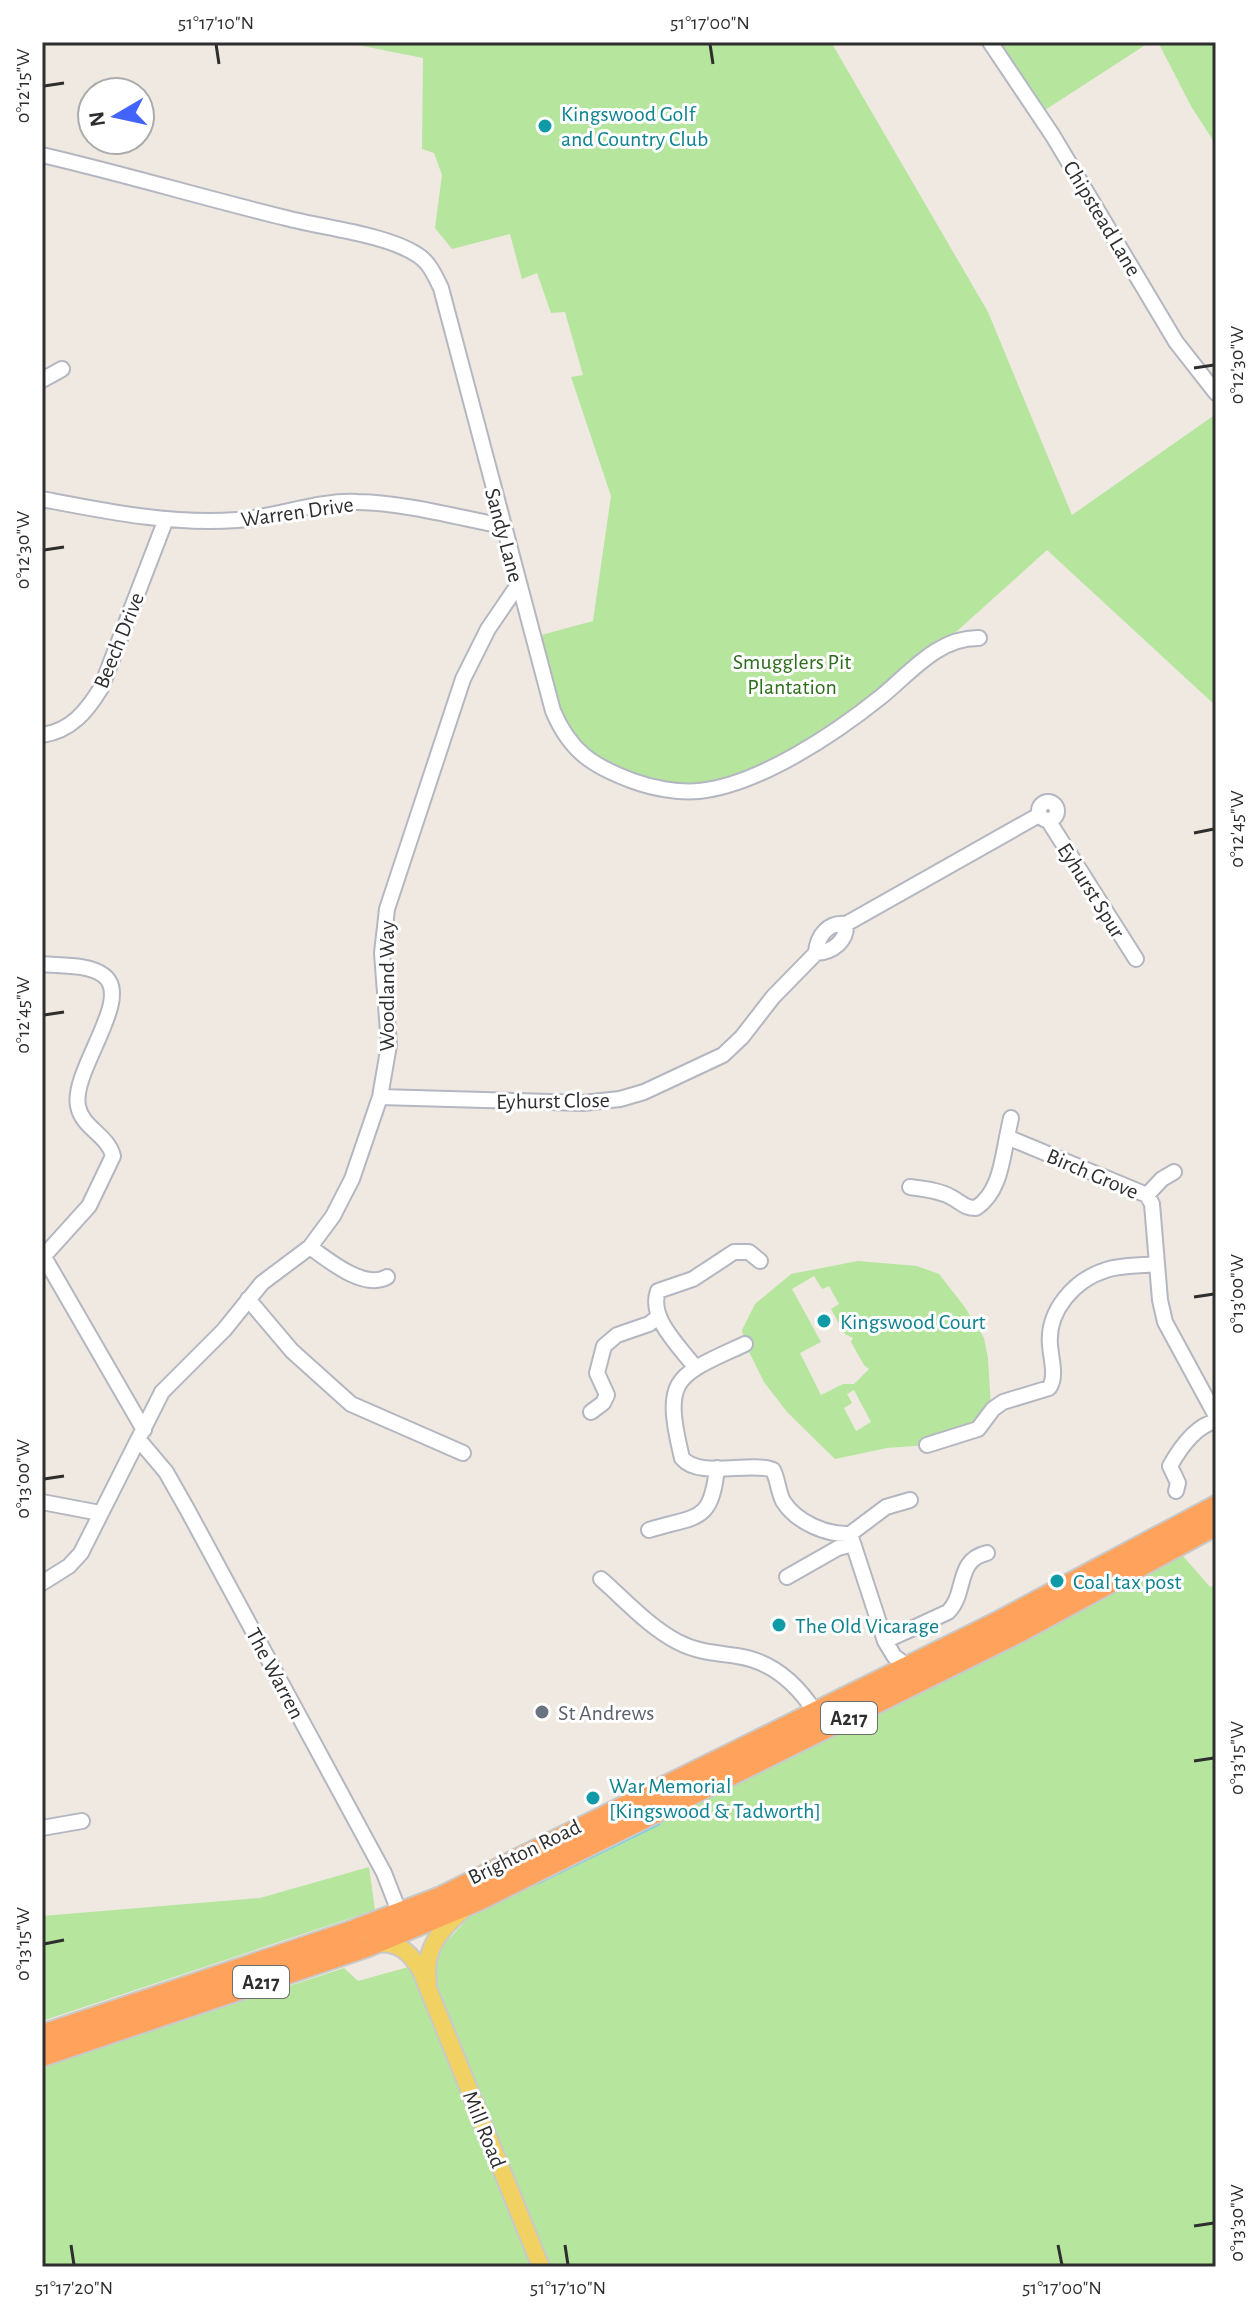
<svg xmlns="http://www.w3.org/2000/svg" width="1258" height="2309" viewBox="0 0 1258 2309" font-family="'Alegreya Sans',sans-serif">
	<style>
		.green { fill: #b6e59e; fill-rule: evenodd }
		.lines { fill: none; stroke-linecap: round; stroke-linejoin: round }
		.stream { stroke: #75cff0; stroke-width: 3 }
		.minor-casing { stroke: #b4b7c1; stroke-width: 18 }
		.major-casing { stroke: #c9c9c9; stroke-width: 20 }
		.highway-casing { stroke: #c9c9c9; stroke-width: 24 }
		.minor { stroke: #fff; stroke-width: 14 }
		.major { stroke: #f2d163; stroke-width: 16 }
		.highway { stroke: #ffa35c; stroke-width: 20 }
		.ticks { fill: none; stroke: #2e2e2e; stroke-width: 3 }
		.culture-dot { fill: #0f9aa8; stroke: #fff; stroke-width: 3 }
		.worship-dot { fill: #6b7280; stroke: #fff; stroke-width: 3 }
		.labels { text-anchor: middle; stroke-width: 6; stroke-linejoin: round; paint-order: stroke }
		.shield { fill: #fff; stroke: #6d6d6d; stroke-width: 2 }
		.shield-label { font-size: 20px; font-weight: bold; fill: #2e2e2e }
		.culture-label { font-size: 22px; fill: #0d838f; stroke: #fff; text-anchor: start }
		.street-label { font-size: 22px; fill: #2e2e2e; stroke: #fff }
		.park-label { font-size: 22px; fill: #2c6e1b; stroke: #fff }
		.worship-label { font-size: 22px; fill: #5b616d; stroke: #fff; text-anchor: start }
		.neatline { fill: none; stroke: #2e2e2e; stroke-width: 3 }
		.ticks-label { font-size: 20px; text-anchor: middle; fill: #2e2e2e }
	</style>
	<rect width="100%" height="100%" fill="#efe9e1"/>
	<path class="green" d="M343 42H831L988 312 1072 515 1216 414V706L1047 550 936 650 820 742 702 791 605 771 565 736 534 637 593 621 611 496 571 377 583 375 565 312 551 313 537 273 522 279 510 234 452 249 435 228 442 175 434 153 422 149 423 58Z
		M1000 42H1150L1045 110Z
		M1158 42H1216V145L1191 106Z
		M858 1261 917 1266 939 1274 964 1306 984 1338 988 1358 991 1408 988 1419 927 1445 887 1448 835 1459 787 1412 764 1382 745 1344 742 1330 755 1304 791 1274ZM814 1276 822 1289 829 1286 839 1304 831 1309 845 1334 853 1338 851 1342 864 1365 869 1369 854 1384H843L821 1395 800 1353 821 1342 792 1289ZM854 1390 871 1422 856 1431 844 1408 852 1403 847 1394Z
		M1183 1556 1210 1587 1216 1585V2267H42V2067L344 1968 358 1981 412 1966 427 1977 442 1946 475 1911 726 1789Z
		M369 1867 375 1910 42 2021V1916L260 1898Z"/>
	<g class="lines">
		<path class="stream" d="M538 1883 659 1824"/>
		<g class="minor-casing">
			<path id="minor" d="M990 42 1053 136 1176 342 1216 393
				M42 155C124 174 204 198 286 218 324 228 384 234 416 254 429 261 435 276 441 288L553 711C570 751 592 766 633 781 652 788 678 793 699 791 759 785 836 733 882 696 911 672 939 637 979 638
				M42 380 62 369
				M42 499C105 511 172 525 237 520 278 517 317 500 358 502 406 503 456 517 503 526
				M42 735C71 731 87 711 101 688L166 519
				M1039 811a9 9 0 1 1 18 0a9 9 0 1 1-18 0Z
				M1048 820 1136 959
				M846 924 1039 815
				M42 964C59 966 88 964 103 975 135 997 71 1070 78 1106 82 1128 108 1135 113 1156L89 1206 42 1258
				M380 1097 583 1103 620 1099 644 1092 723 1055 742 1037 773 997 816 953C817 936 828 922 846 924 847 941 833 952 816 953
				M1007 1137 1011 1118
				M910 1187C923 1189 939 1190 951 1197 961 1202 964 1208 976 1208 999 1193 1002 1162 1007 1137L1147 1195 1152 1204 1160 1300 1165 1322 1216 1416
				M1147 1195 1162 1179 1174 1172
				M310 1247C328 1260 364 1290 387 1277
				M44 1257 144 1430
				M248 1299 292 1351 351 1404 463 1453
				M745 1344C676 1376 662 1376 682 1458 699 1479 750 1461 773 1470 778 1480 778 1491 783 1501 796 1522 826 1535 850 1534L885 1641 894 1656 908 1667
				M695 1367C680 1347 648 1318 658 1291L693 1279 734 1252H749L760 1261
				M591 1412 603 1403 607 1395 597 1373 604 1346 617 1335 649 1324 658 1317
				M139 1440 166 1472 187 1509 384 1873 400 1914
				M927 1445 978 1429 993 1409 1003 1402 1049 1388C1057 1377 1051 1359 1050 1345 1047 1311 1074 1280 1106 1270 1121 1265 1140 1266 1156 1264
				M1176 1491 1178 1483 1170 1466C1180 1448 1195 1426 1216 1421
				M42 1502 100 1513
				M649 1530C697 1515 711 1524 717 1468
				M850 1534 886 1507 910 1500
				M787 1577 838 1548 853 1544
				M601 1579C625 1600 649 1627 678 1642 697 1652 716 1653 737 1656 772 1661 797 1684 815 1712
				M42 1583 69 1566 81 1553 162 1392 224 1330 262 1283 310 1247 333 1216 352 1179 380 1097 389 1045 382 953 387 909 463 679 488 629 518 585
				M885 1641 948 1612C967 1594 955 1560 987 1553
				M42 1828 82 1821"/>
		</g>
		<g class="major-casing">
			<path id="major" d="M374 1944C397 1941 410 1951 421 1971L541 2267
				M428 1982C423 1950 440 1929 463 1910"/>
		</g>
		<g class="highway-casing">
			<path id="highway" d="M42 2035 346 1933 441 1897 994 1624 1216 1506
				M42 2056 366 1947 477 1901 1023 1630 1216 1525"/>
		</g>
		<use href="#minor" class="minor"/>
		<use href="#major" class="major"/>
		<use href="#highway" class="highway"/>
	</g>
	<path class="ticks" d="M216 44 219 64M710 44 713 64M44 86 64 83M1194 368 1214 365M44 550 64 547M1194 833 1214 829M44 1015 64 1012M1194 1297 1214 1294M44 1479 64 1476M1194 1761 1214 1758M44 1944 64 1940M1194 2226 1214 2223M71 2245 74 2265M565 2245 568 2265M1058 2245 1062 2265"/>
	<g class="culture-dot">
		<circle cx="545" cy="126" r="8"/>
		<circle cx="824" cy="1321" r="8"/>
		<circle cx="1057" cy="1581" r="8"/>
		<circle cx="779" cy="1625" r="8"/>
		<circle cx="593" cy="1798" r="8"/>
	</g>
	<circle class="worship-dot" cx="542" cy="1712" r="8"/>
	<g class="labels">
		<g class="shield">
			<rect x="821" y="1702" width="56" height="32" rx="6"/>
			<rect x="233" y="1966" width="56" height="32" rx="6"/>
		</g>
		<g class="shield-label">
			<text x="849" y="1725">A217</text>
			<text x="261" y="1989">A217</text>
		</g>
		<g class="culture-label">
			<text x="561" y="121">Kingswood Golf<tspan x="561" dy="25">and Country Club</tspan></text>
			<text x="840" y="1329">Kingswood Court</text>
			<text x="1073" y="1589">Coal tax post</text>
			<text x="795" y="1633">The Old Vicarage</text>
			<text x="609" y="1793">War Memorial<tspan x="609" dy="25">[Kingswood &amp; Tadworth]</tspan></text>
		</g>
		<g class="street-label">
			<text transform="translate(1103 218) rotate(59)" y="8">Chipstead Lane</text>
			<text transform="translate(297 511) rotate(-8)" y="8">Warren Drive</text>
			<text transform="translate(505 535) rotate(75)" y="8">Sandy Lane</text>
			<text transform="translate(118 640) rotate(-68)" y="8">Beech Drive</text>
			<text transform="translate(1092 890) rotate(58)" y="8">Eyhurst Spur</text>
			<text transform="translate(386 986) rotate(-90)" y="8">Woodland Way</text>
			<text transform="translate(553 1100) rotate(-1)" y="8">Eyhurst Close</text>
			<text transform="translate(1093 1173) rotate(23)" y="8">Birch Grove</text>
			<text transform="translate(276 1673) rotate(62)" y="8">The Warren</text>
			<text transform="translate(524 1851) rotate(-26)" y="8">Brighton Road</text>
			<text transform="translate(485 2129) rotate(68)" y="8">Mill Road</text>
		</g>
		<g class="park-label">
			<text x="792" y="669">Smugglers Pit<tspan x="792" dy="25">Plantation</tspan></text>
		</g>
		<g class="worship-label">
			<text x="558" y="1720">St Andrews</text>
		</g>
	</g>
	<rect width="1258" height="2309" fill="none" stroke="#ffffff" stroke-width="88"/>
	<g transform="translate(116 116) rotate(261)"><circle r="38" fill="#ffffff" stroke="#ababab" stroke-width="2"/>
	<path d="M0-6L14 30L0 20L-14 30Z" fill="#4264fb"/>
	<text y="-12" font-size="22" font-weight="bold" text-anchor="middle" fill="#2e2e2e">N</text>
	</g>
	<rect x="44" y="44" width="1170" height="2221" class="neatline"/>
	<g class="ticks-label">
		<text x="216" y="29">51°17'10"N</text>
		<text x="710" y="29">51°17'00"N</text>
		<text transform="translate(22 86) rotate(-90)" y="7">0°12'15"W</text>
		<text transform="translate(1236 365) rotate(-90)" y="7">0°12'30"W</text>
		<text transform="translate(22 550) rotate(-90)" y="7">0°12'30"W</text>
		<text transform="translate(1236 829) rotate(-90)" y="7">0°12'45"W</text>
		<text transform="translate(22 1015) rotate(-90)" y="7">0°12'45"W</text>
		<text transform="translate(1236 1294) rotate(-90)" y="7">0°13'00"W</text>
		<text transform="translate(22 1479) rotate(-90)" y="7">0°13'00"W</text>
		<text transform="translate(1236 1758) rotate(-90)" y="7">0°13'15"W</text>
		<text transform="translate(22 1944) rotate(-90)" y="7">0°13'15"W</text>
		<text transform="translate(1236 2223) rotate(-90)" y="7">0°13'30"W</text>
		<text x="74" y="2294">51°17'20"N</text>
		<text x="568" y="2294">51°17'10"N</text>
		<text x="1062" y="2294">51°17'00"N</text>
	</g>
</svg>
